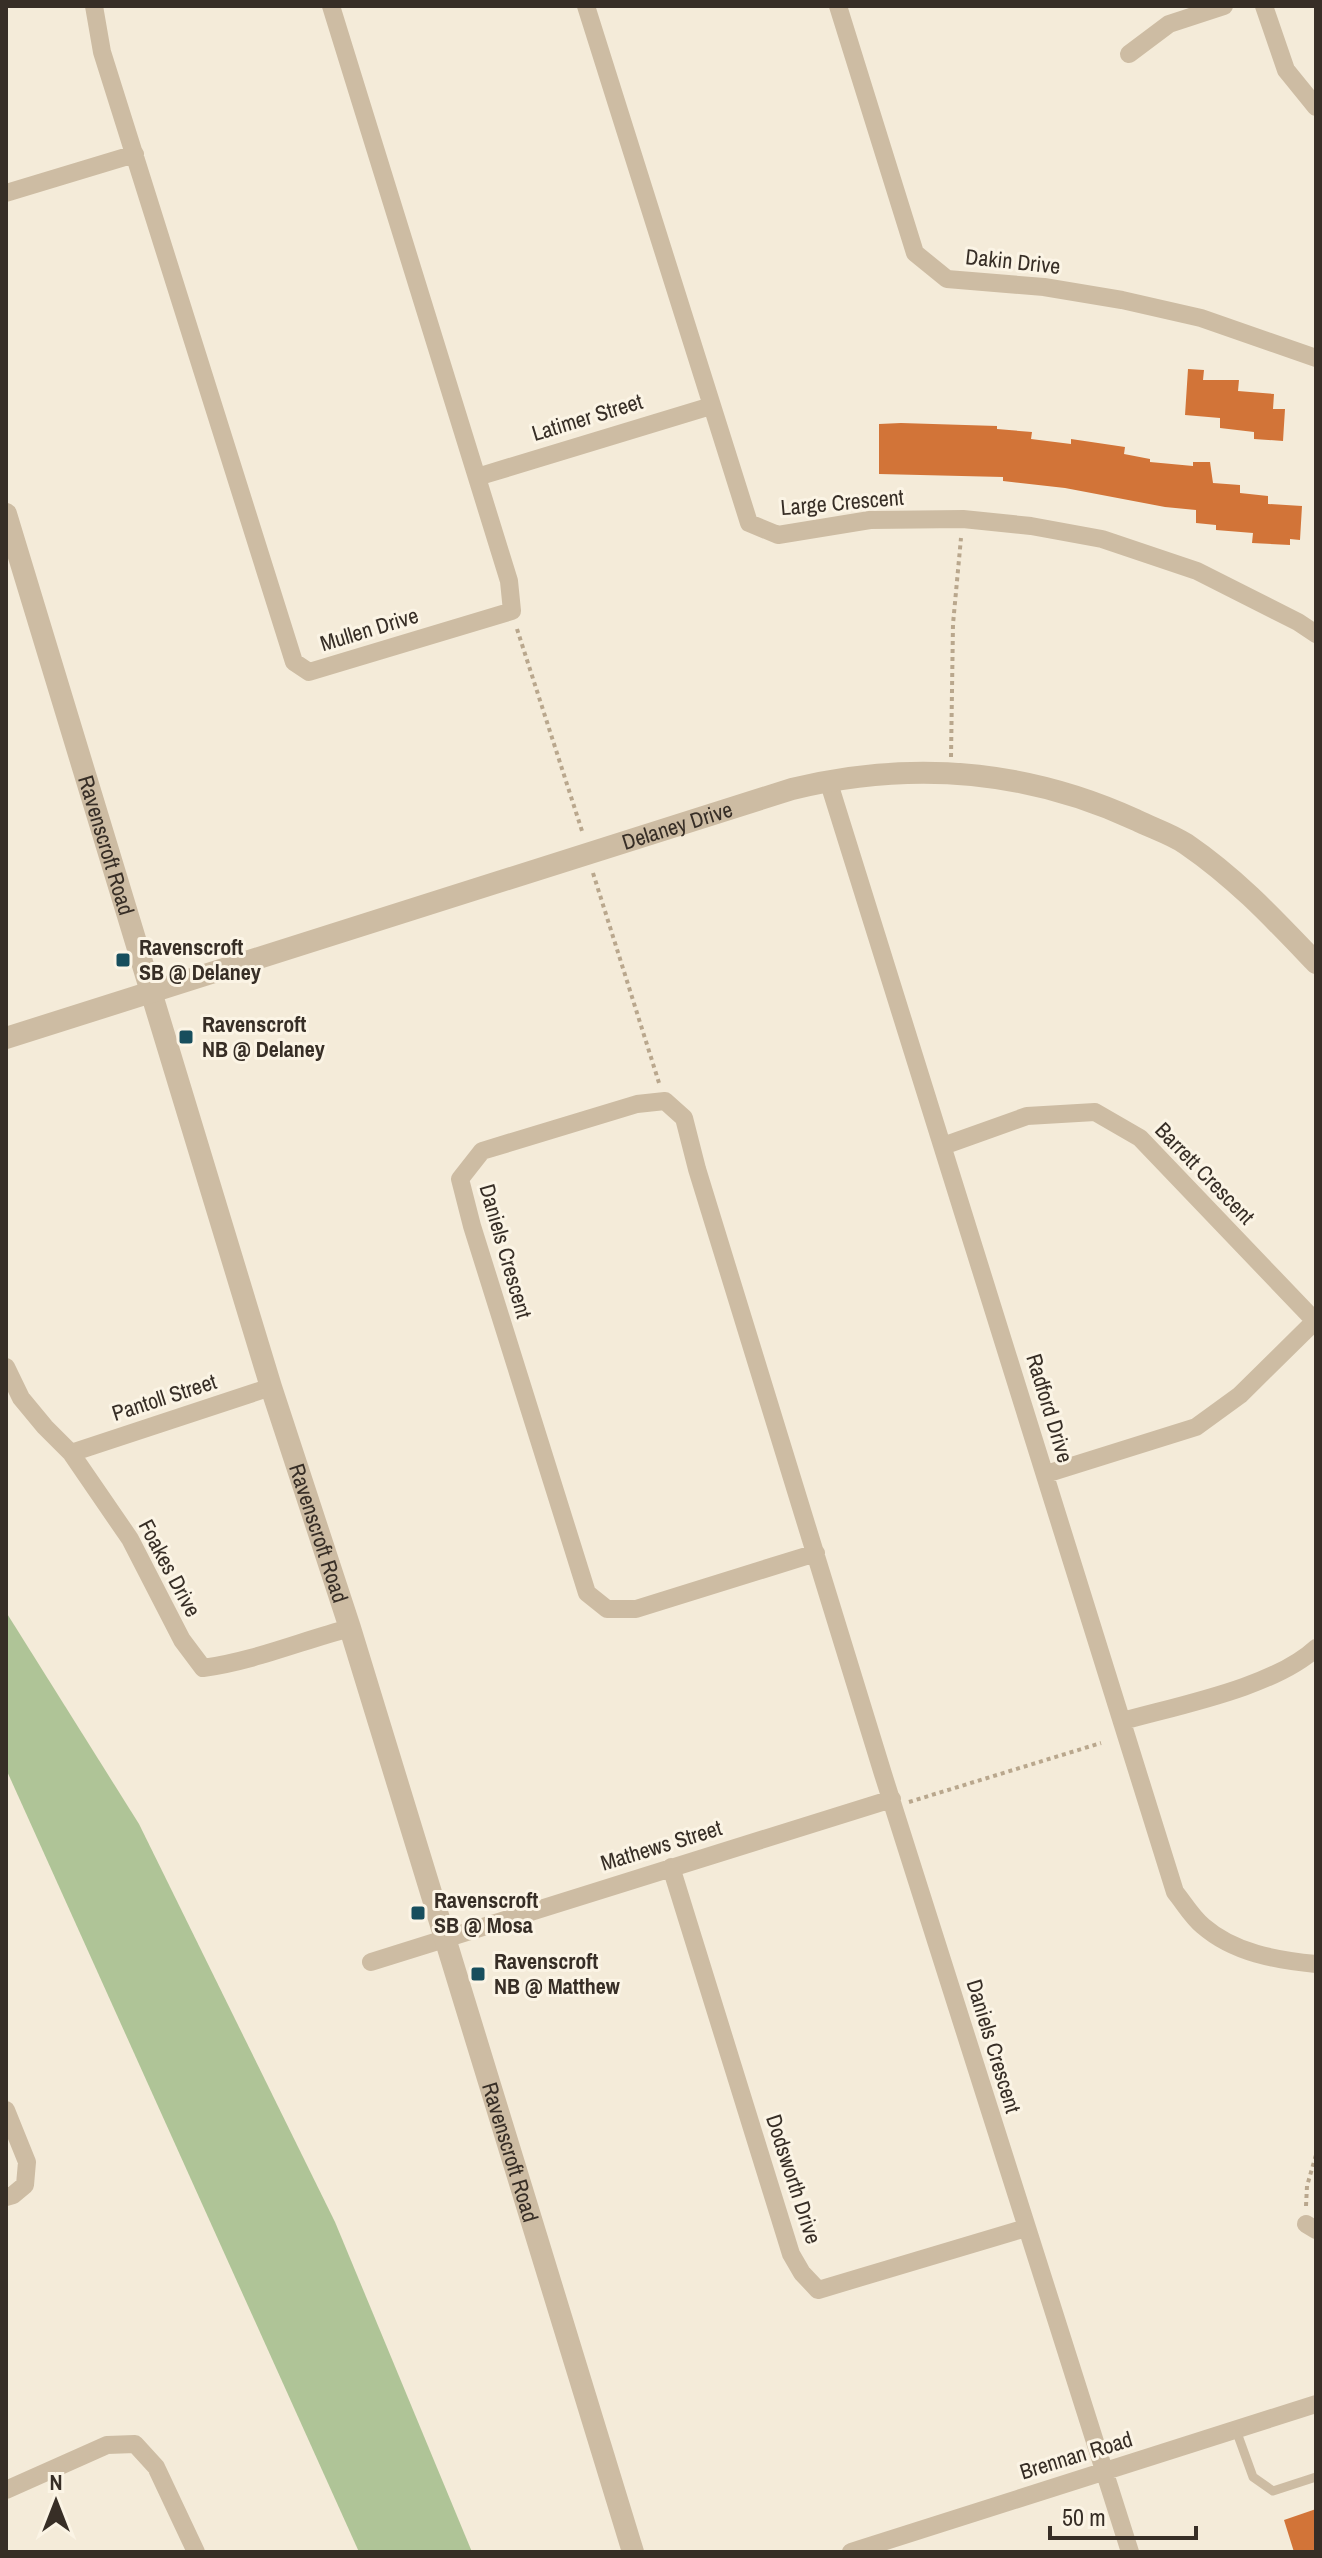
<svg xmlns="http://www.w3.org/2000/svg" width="1322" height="2558" viewBox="0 0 1322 2558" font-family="'Archivo Narrow',sans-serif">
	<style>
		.green { fill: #afc497 }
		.building { fill: #d27438 }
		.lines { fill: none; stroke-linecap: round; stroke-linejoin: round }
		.path { stroke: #b9a78d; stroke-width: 4; stroke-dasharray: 4 4; stroke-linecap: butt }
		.service { stroke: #cdbca3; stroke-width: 9 }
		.minor { stroke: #cdbca3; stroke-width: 18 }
		.tertiary { stroke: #cdbca3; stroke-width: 22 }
		.poi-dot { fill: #174e5d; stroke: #fbf4e5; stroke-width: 3 }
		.labels { text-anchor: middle; stroke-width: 6; stroke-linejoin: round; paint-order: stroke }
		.street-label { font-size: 22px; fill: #372e26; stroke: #fbf4e5 }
		.poi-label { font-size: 22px; font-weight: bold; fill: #372e26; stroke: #fbf4e5; text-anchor: start }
	</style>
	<rect width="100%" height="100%" fill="#f4ebd9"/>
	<path class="green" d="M6 1612 139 1824 335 2222 472 2552H359L6 1769Z"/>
	<path class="building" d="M1188 369 1204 370 1203 380H1239L1238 391 1274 394 1273 409H1285L1283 441 1254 439V432L1220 428V418L1185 415Z
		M901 423 997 426V429L1032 432 1031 439 1071 444V439L1125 447 1124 454 1150 459V462L1193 466V462H1210L1213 483 1240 485V493L1268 496V504L1302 506 1300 540 1290 539V545L1252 543 1253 533 1216 530V525L1196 523V510L1165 507 1065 488 1003 481V477L879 474V424Z
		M1316 2509V2552H1294L1284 2520Z"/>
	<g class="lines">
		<path class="path" d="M517 629 583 834
			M951 757 953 624 961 538
			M593 873 660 1086
			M909 1802 1101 1743
			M1306 2206 1307 2186 1316 2155"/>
		<path class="service" d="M1236 2430 1253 2477 1273 2491 1316 2477"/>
		<path class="minor" d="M94 6 102 52 294 662 309 672 512 611 509 581 331 6
			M586 6 749 523 778 535 870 520 963 519 1031 526 1102 539 1197 571 1298 622 1316 634
			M838 6 915 253 947 279 1044 287 1122 300 1201 318 1316 358
			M1264 6 1286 70 1316 107
			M1129 54 1169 24 1224 6
			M6 193 135 154
			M477 477 711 406
			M828 780 1175 1892C1184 1903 1192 1917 1203 1926 1234 1953 1276 1960 1316 1964
			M943 1146 1027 1116 1095 1112 1140 1138 1316 1322
			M6 1367 21 1398 45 1427 71 1453 130 1539 182 1640 203 1668C254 1661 301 1641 350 1628
			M71 1453 271 1387
			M1046 1474 1196 1427 1240 1395 1315 1321
			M816 1553 636 1609H607L587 1593 472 1226 460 1179 482 1151 637 1104 665 1101 684 1118 697 1169 883 1774 1130 2552
			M1123 1721C1180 1705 1274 1687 1316 1648
			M671 1867 791 2254 802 2273 818 2290 1026 2228
			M371 1962 892 1799
			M6 2110 27 2162 25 2185 13 2195 6 2197
			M1306 2224 1316 2230
			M6 2490 107 2445 135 2444 156 2467 196 2552
			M851 2552 1316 2404"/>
		<g class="tertiary">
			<path id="s1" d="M6 514 271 1387 350 1628 633 2552"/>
			<path id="s2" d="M6 1038 792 789C911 760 1025 769 1136 820 1152 828 1171 834 1186 844 1237 879 1274 919 1316 963"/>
		</g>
	</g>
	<g class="poi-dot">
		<rect x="115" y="952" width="16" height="16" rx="4"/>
		<rect x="178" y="1029" width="16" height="16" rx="4"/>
		<rect x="410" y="1905" width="16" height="16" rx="4"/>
		<rect x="470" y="1966" width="16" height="16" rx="4"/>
	</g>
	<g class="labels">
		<g class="street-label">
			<text transform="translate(1013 261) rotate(6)" y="8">Dakin Drive</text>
			<text transform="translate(587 417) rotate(-17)" y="8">Latimer Street</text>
			<text transform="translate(842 502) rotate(-5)" y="8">Large Crescent</text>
			<text transform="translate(369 629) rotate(-17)" y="8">Mullen Drive</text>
			<text dy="8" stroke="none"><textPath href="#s2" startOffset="704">Delaney Drive</textPath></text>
			<text dy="8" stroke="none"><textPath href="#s1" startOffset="346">Ravenscroft Road</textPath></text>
			<text transform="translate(1205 1173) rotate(46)" y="8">Barrett Crescent</text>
			<text transform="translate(506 1251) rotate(74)" y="8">Daniels Crescent</text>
			<text transform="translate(164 1397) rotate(-18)" y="8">Pantoll Street</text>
			<text transform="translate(1050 1408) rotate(73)" y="8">Radford Drive</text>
			<text dy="8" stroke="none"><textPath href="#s1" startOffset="1066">Ravenscroft Road</textPath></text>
			<text transform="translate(170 1568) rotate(62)" y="8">Foakes Drive</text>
			<text transform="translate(661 1845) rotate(-17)" y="8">Mathews Street</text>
			<text transform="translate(994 2046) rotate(73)" y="8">Daniels Crescent</text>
			<text dy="8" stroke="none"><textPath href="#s1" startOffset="1714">Ravenscroft Road</textPath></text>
			<text transform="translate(794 2179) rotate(72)" y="8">Dodsworth Drive</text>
			<text transform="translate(1076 2455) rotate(-17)" y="8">Brennan Road</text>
		</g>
		<g class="poi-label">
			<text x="139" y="955">Ravenscroft<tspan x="139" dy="25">SB @ Delaney</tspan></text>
			<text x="202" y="1032">Ravenscroft<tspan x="202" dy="25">NB @ Delaney</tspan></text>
			<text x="434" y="1908">Ravenscroft<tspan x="434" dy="25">SB @ Mosa</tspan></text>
			<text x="494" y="1969">Ravenscroft<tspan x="494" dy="25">NB @ Matthew</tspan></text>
		</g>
	</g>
	<rect width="1322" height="2558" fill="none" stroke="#372e26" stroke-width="16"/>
	<g transform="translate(56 2502)" stroke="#fbf4e5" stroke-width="6" paint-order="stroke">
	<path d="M0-6L14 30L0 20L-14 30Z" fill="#372e26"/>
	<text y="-12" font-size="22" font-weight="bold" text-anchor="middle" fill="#372e26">N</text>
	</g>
	<path d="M1050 2526v12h146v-12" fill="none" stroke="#372e26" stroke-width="4"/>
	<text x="1062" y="2526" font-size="24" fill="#372e26" stroke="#fbf4e5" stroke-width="6" paint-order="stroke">50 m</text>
</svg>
